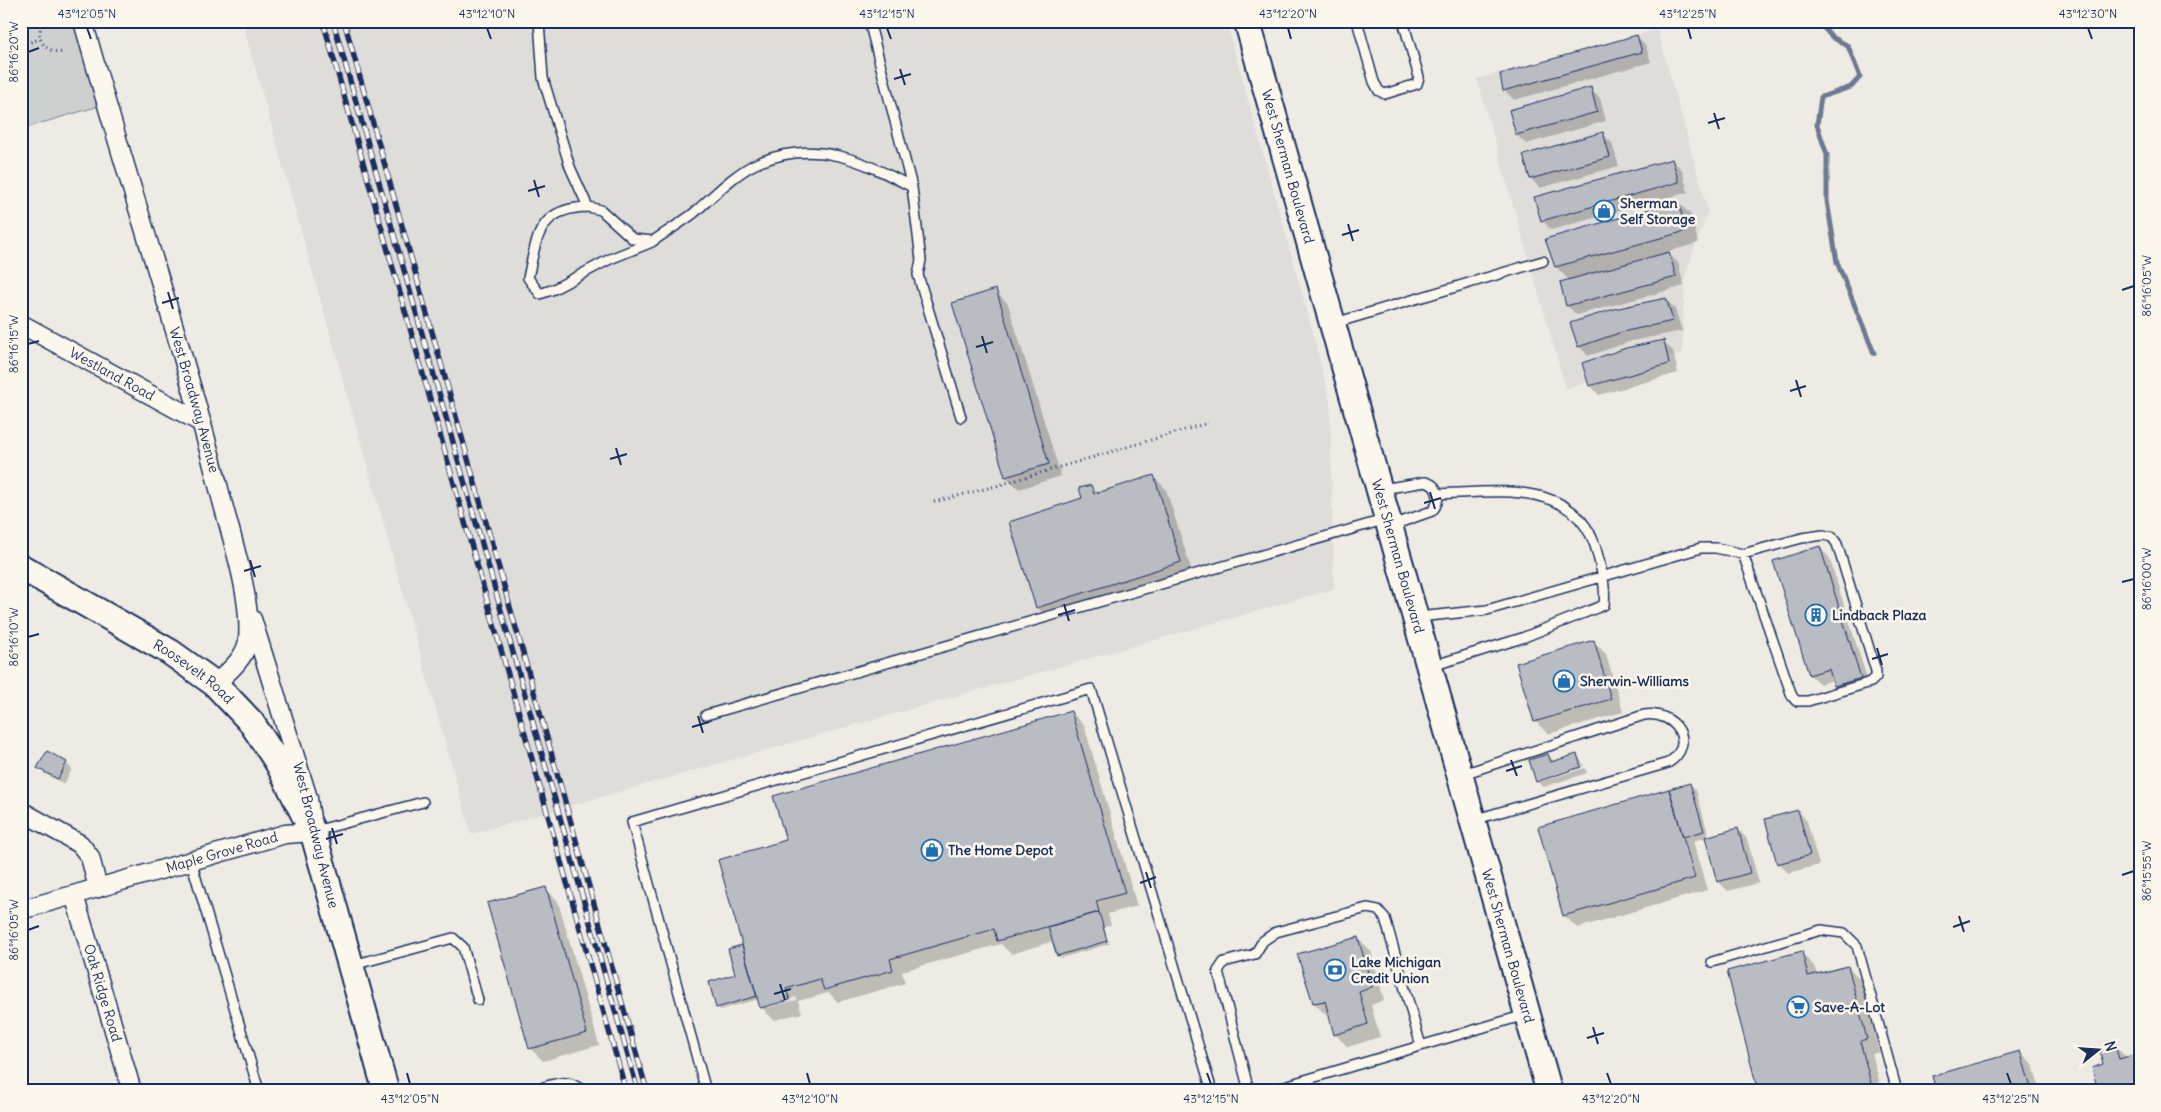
<svg xmlns="http://www.w3.org/2000/svg" width="2161" height="1112" viewBox="0 0 2161 1112" font-family="Delius,sans-serif">
	<style>
		.built { fill: #deddda }
		.green { fill: #cecfcf; stroke: #747f96 }
		.shadow { fill: #0003; fill-rule: evenodd }
		.lines { fill: none; stroke-linecap: round; stroke-linejoin: round }
		.stream { stroke: #6d7892; stroke-width: 5 }
		.building { fill: #b9bcc3; stroke: #1b2f5e }
		.lane-casing { stroke: #1b2f5e; stroke-width: 12 }
		.street-casing { stroke: #1b2f5e; stroke-width: 21 }
		.secondary-casing { stroke: #1b2f5e; stroke-width: 29 }
		.path { stroke: #1b2f5e; stroke-width: 3; stroke-dasharray: 1 4; stroke-linecap: butt }
		.lane { stroke: #fbf7ec; stroke-width: 9 }
		.street { stroke: #fbf7ec; stroke-width: 18 }
		.secondary { stroke: #fbf7ec; stroke-width: 25 }
		.rail-casing { stroke: #1b2f5e; stroke-width: 5.5 }
		.rail { stroke: #fbf7ec; stroke-width: 4; stroke-dasharray: 11; stroke-linecap: butt }
		.ticks { fill: none; stroke: #1b2f5e; stroke-width: 2 }
		.labels { text-anchor: middle; stroke-width: 5; stroke-linejoin: round; paint-order: stroke }
		.street-label { font-size: 14px; fill: #1b2f5e; stroke: #fbf7ec }
		.poi-label { font-size: 14px; font-weight: bold; fill: #1b2f5e; stroke: #fbf7ec; text-anchor: start }
		.neatline { fill: none; stroke: #1b2f5e; stroke-width: 2 }
		.ticks-label { font-size: 12px; text-anchor: middle; fill: #1b2f5e }
	</style>
	<rect width="100%" height="100%" fill="#eeebe4"/>
	<filter id="ink" filterUnits="userSpaceOnUse"><feTurbulence type="fractalNoise" baseFrequency=".02" numOctaves="2"/><feDisplacementMap in="SourceGraphic" scale="10" xChannelSelector="R" yChannelSelector="G"/><feConvolveMatrix kernelMatrix="1 2 1 2 8 2 1 2 1" color-interpolation-filters="sRGB"/></filter>
	<g filter="url(#ink)">
		<path class="built" d="M242 21H1226L1308 314 1330 401 1334 589 471 834Z
			M1657 29 1708 211 1685 275 1682 354 1566 389 1477 79Z"/>
		<path class="green" d="M21 21H83L106 104 21 129Z"/>
		<path class="shadow" d="M1637 36 1646 46 1651 62 1514 100 1505 91 1501 75Z
			M1590 89 1600 98 1606 121 1526 144 1517 135 1511 111Z
			M1603 134 1612 143 1619 166 1540 188 1531 179 1524 156Z
			M1672 160 1682 170 1688 192 1551 230 1542 220Z
			M1678 202 1691 215 1698 243 1667 252 1678 263 1684 286 1577 315 1567 306 1570 281 1556 267Z
			M995 291 1008 304 1061 476 1019 489 1006 477Z
			M1666 299 1675 309 1682 331 1632 341 1588 356 1579 346Z
			M1663 342 1673 351 1678 373 1599 395 1590 385Z
			M1153 476 1166 489 1193 575 1050 620 1037 607 1091 486 1098 494Z
			M1820 548 1829 557 1870 688 1845 695 1835 686 1834 680 1820 684 1810 675 1775 561Z
			M1593 641 1606 654 1623 712 1548 734 1535 721Z
			M1071 712 1084 725 1137 906 1108 914 1111 925 1104 927 1109 944 1061 958 1054 941 1011 954 1001 944 902 971 905 983 838 1002 829 993 798 1001 802 1013 774 1020 761 1007 759 999 720 1010 717 1007 736 975 741 946 745 949 788 841ZM796 997 797 1000 768 1007V1005Z
			M1548 755 1555 762 1577 755 1584 765 1539 779V782L1585 768 1587 773 1543 787 1537 781Z
			M66 763 72 769 64 784 45 774 39 768Z
			M1690 784 1696 790 1709 837 1738 829 1747 839 1759 883 1728 891 1718 881 1707 837 1693 841 1707 890 1577 928 1564 915Z
			M1798 811 1807 821 1819 865 1788 873 1779 863Z
			M545 888 558 901 599 1045 543 1061 530 1048Z
			M1358 938 1371 951 1384 1000 1371 1005 1380 1037 1348 1047 1335 1034 1330 1015 1327 1016 1314 1003Z
			M1801 953 1814 966 1817 975 1848 967 1861 980 1879 1052 1872 1054 1882 1091H1759Z
			M2115 1046 2127 1058 2105 1065Z
			M2020 1052 2033 1065 2040 1091H1937Z"/>
		<g class="lines">
			<path class="stream" d="M1818 21 1832 37 1848 46 1860 77 1851 87 1821 97 1817 125 1827 155V201L1837 262 1874 353"/>
		</g>
		<path class="building" d="M1637 35 1642 52 1503 91 1500 74Z
			M1591 87 1597 112 1516 135 1509 110Z
			M1603 132 1610 157 1530 179 1523 155Z
			M1672 159 1679 182 1541 221 1534 197Z
			M1678 201 1686 231 1555 267 1545 239Z
			M1669 252 1676 277 1566 306 1560 282Z
			M996 289 1049 464 1005 477 952 303Z
			M1666 298 1673 321 1622 332 1578 347 1570 323 1614 309Z
			M1664 340 1669 364 1589 386 1582 363 1626 348Z
			M1154 475 1181 562 1036 608 1009 522 1082 498 1079 488 1091 485 1094 494Z
			M1820 546 1861 678 1834 686 1829 669 1809 675 1773 561Z
			M1594 640 1611 699 1534 722 1516 663Z
			M1071 711 1125 893 1096 901 1099 912 997 941 994 929 890 959 893 970 824 990 820 979 786 989 790 1000 760 1008 718 860 786 840 773 796Z
			M47 751 67 762 58 779 37 768Z
			M1548 754 1551 762 1577 754 1581 767 1536 782 1529 760Z
			M1690 783 1704 831 1683 837 1669 789Z
			M1669 789 1695 878 1563 916 1538 827Z
			M1798 810 1810 855 1777 864 1765 819Z
			M1738 828 1750 873 1717 882 1705 837Z
			M546 887 587 1033 529 1049 487 903Z
			M1099 912 1107 941 1057 956 1048 927Z
			M1358 937 1372 987 1359 992 1368 1024 1334 1035 1325 1001 1313 1003 1297 954Z
			M742 945 757 996 716 1008 709 982 735 974 728 949Z
			M1802 951 1808 976 1848 966 1867 1039 1860 1041 1873 1091H1758L1727 971Z
			M2115 1045 2119 1059 2140 1053V1091H2098L2092 1068 2103 1064 2099 1049Z
			M2020 1051 2032 1091H1936L1932 1076Z"/>
		<g class="lines">
			<g class="lane-casing">
				<path id="lane" d="M539 21 543 78 570 167 588 207 601 210 633 239 653 241C666 232 681 223 694 213 712 197 737 171 760 162 817 139 861 160 912 187
					M869 21 912 187 921 260 918 275 961 417
					M1357 21 1374 82 1379 91 1385 94 1417 84 1419 77 1403 21
					M588 207C538 208 537 237 528 278L540 294 554 289 610 259 652 242
					M1335 323 1543 261
					M1382 489 1425 482C1440 485 1441 501 1432 511L1390 526
					M1418 617 1487 610 1701 548H1716L1743 554 1802 538 1823 535 1832 537 1837 544 1876 671V677L1871 682 1808 701H1796L1792 696 1743 554
					M1432 666 1522 638 1604 605C1606 588 1602 573 1598 556 1580 478 1499 492 1438 494
					M706 715 1387 519
					M1460 775 1644 715C1675 710 1698 744 1668 763L1473 820
					M315 831 423 802
					M191 861 259 1091
					M1712 962 1821 930 1844 933 1857 946 1897 1091
					M353 965 453 938 463 947 478 1000
					M532 1091C552 1085 566 1076 583 1091
					M706 1091 632 822 1091 689 1212 1091
					M1249 1091 1218 971 1224 962 1255 954 1263 941 1276 932 1367 908 1378 910 1385 918 1421 1046
					M1268 1091 1525 1015"/>
			</g>
			<g class="street-casing">
				<g id="street">
					<path id="s1" d="M83 21C126 178 179 331 219 489 230 534 252 595 248 640 246 658 227 673 215 684"/>
					<path id="s2" d="M21 324 202 423"/>
					<path d="M21 811 80 844 90 857 98 888"/>
					<path id="s3" d="M74 895 132 1091"/>
					<path id="s4" d="M21 910 285 834 313 832 308 798 252 619"/>
				</g>
			</g>
			<g class="secondary-casing">
				<g id="secondary">
					<path id="s5" d="M1247 21 1549 1091"/>
					<path id="s6" d="M21 567 170 652 215 684 251 722 278 763 313 832 386 1091"/>
				</g>
			</g>
			<path class="path" d="M46 21C31 35 45 54 63 52
				M21 45 40 39
				M934 502 996 486 1208 423"/>
			<use href="#lane" class="lane"/>
			<use href="#street" class="street"/>
			<use href="#secondary" class="secondary"/>
			<g class="rail-casing">
				<path id="rail" d="M323 21 626 1091
					M333 21 638 1091
					M344 21 647 1091"/>
			</g>
			<use href="#rail" class="rail"/>
		</g>
	</g>
	<path class="ticks" d="M87 28 91 39M487 28 491 39M887 28 891 39M1288 28 1291 39M1688 28 1691 39M2088 28 2092 39M28 52 39 48M900 69 905 85M894 79 911 74M1714 113 1719 129M1708 123 1725 118M534 180 539 197M528 191 545 186M1348 224 1353 241M1342 235 1359 230M2122 290 2134 286M168 292 173 309M162 303 179 298M982 336 987 353M28 344 39 341M976 347 993 342M1796 380 1801 397M1790 391 1806 386M616 448 621 465M610 459 627 454M1430 492 1435 509M1424 503 1441 498M250 560 255 577M244 571 261 566M2122 582 2134 579M1064 604 1069 621M1058 615 1075 610M28 637 39 634M1877 648 1882 665M1872 659 1888 654M698 716 703 733M692 727 709 722M1511 760 1517 776M1506 771 1522 766M332 828 337 844M326 839 343 834M1146 872 1151 888M2122 875 2134 871M1140 883 1156 877M1959 916 1964 932M1953 927 1970 921M28 930 39 926M780 984 785 1000M774 994 791 989M1593 1027 1598 1044M1587 1038 1604 1033M407 1073 410 1084M807 1073 810 1084M1207 1073 1211 1084M1607 1073 1611 1084M2007 1073 2011 1084"/>
	<defs>
		<g id="shop-ring" transform="scale(1.125)"><circle r="9.5" fill="#fbf7ec" stroke="#1f6fb2" stroke-width="1.5"/><path d="M-5-2.5h2.3a2.7 3.5 0 0 1 5.4 0H5L5.5 6h-11ZM-1.5-2.5h3a1.5 2.3 0 0 0-3 0Z" fill="#1f6fb2"/></g>
		<g id="building-ring" transform="scale(1.125)"><circle r="9.5" fill="#fbf7ec" stroke="#1f6fb2" stroke-width="1.5"/><path d="M-4-6H4V6H1V3H-1V6H-4ZM-2.5-4.3h1.7v1.8h-1.7ZM.8-4.3h1.7v1.8H.8ZM-2.5-1h1.7V.8h-1.7ZM.8-1h1.7V.8H.8Z" fill="#1f6fb2"/></g>
		<g id="bank-ring" transform="scale(1.125)"><circle r="9.5" fill="#fbf7ec" stroke="#1f6fb2" stroke-width="1.5"/><path d="M-6-4H6V4H-6ZM0-2.3a2.3 2.3 0 1 0 0 4.6a2.3 2.3 0 1 0 0-4.6Z" fill="#1f6fb2"/></g>
		<g id="supermarket-ring" transform="scale(1.125)"><circle r="9.5" fill="#fbf7ec" stroke="#1f6fb2" stroke-width="1.5"/><path d="M-6-5.5h2.5l.6 2H6L4.5 2H-2.5L-4.4-4H-6ZM-1.5 3.2a1.3 1.3 0 1 0 .1 0ZM3 3.2a1.3 1.3 0 1 0 .1 0Z" fill="#1f6fb2"/></g>
	</defs>
	<g fill-rule="evenodd">
		<use href="#shop-ring" x="1604" y="211"/>
		<use href="#building-ring" x="1816" y="615"/>
		<use href="#shop-ring" x="1564" y="681"/>
		<use href="#shop-ring" x="932" y="850"/>
		<use href="#bank-ring" x="1335" y="970"/>
		<use href="#supermarket-ring" x="1798" y="1007"/>
	</g>
	<g class="labels">
		<g class="street-label">
			<text dy="5" stroke="none"><textPath href="#s5" startOffset="151">West Sherman Boulevard</textPath></text>
			<text dy="5" stroke="none"><textPath href="#s2" startOffset="104">Westland Road</textPath></text>
			<text dy="5" stroke="none"><textPath href="#s1" startOffset="395">West Broadway Avenue</textPath></text>
			<text dy="5" stroke="none"><textPath href="#s5" startOffset="556">West Sherman Boulevard</textPath></text>
			<text dy="5" stroke="none"><textPath href="#s6" startOffset="202">Roosevelt Road</textPath></text>
			<text transform="translate(316 835) rotate(76)" y="5">West Broadway Avenue</text>
			<text dy="5" stroke="none"><textPath href="#s4" startOffset="209">Maple Grove Road</textPath></text>
			<text dy="5" stroke="none"><textPath href="#s5" startOffset="961">West Sherman Boulevard</textPath></text>
			<text dy="5" stroke="none"><textPath href="#s3" startOffset="102">Oak Ridge Road</textPath></text>
		</g>
		<g class="poi-label">
			<text x="1620" y="208">Sherman<tspan x="1620" dy="16">Self Storage</tspan></text>
			<text x="1832" y="620">Lindback Plaza</text>
			<text x="1580" y="686">Sherwin-Williams</text>
			<text x="948" y="855">The Home Depot</text>
			<text x="1351" y="967">Lake Michigan<tspan x="1351" dy="16">Credit Union</tspan></text>
			<text x="1814" y="1012">Save-A-Lot</text>
		</g>
	</g>
	<rect width="2161" height="1112" fill="none" stroke="#fbf7ec" stroke-width="55"/>
	<g transform="translate(2098 1050) rotate(73)" stroke="#fbf7ec" stroke-width="4" paint-order="stroke">
	<path d="M0-4L9 19L0 12L-9 19Z" fill="#1b2f5e"/>
	<text y="-8" font-size="14" font-weight="bold" text-anchor="middle" fill="#1b2f5e">N</text>
	</g>
	<rect x="28" y="28" width="2106" height="1056" class="neatline"/>
	<g class="ticks-label">
		<text x="87" y="18">43°12'05"N</text>
		<text x="487" y="18">43°12'10"N</text>
		<text x="887" y="18">43°12'15"N</text>
		<text x="1288" y="18">43°12'20"N</text>
		<text x="1688" y="18">43°12'25"N</text>
		<text x="2088" y="18">43°12'30"N</text>
		<text transform="translate(14 52) rotate(-90)" y="4">86°16'20"W</text>
		<text transform="translate(2147 286) rotate(-90)" y="4">86°16'05"W</text>
		<text transform="translate(14 344) rotate(-90)" y="4">86°16'15"W</text>
		<text transform="translate(2147 579) rotate(-90)" y="4">86°16'00"W</text>
		<text transform="translate(14 637) rotate(-90)" y="4">86°16'10"W</text>
		<text transform="translate(2147 871) rotate(-90)" y="4">86°15'55"W</text>
		<text transform="translate(14 930) rotate(-90)" y="4">86°16'05"W</text>
		<text x="410" y="1103">43°12'05"N</text>
		<text x="810" y="1103">43°12'10"N</text>
		<text x="1211" y="1103">43°12'15"N</text>
		<text x="1611" y="1103">43°12'20"N</text>
		<text x="2011" y="1103">43°12'25"N</text>
	</g>
</svg>
